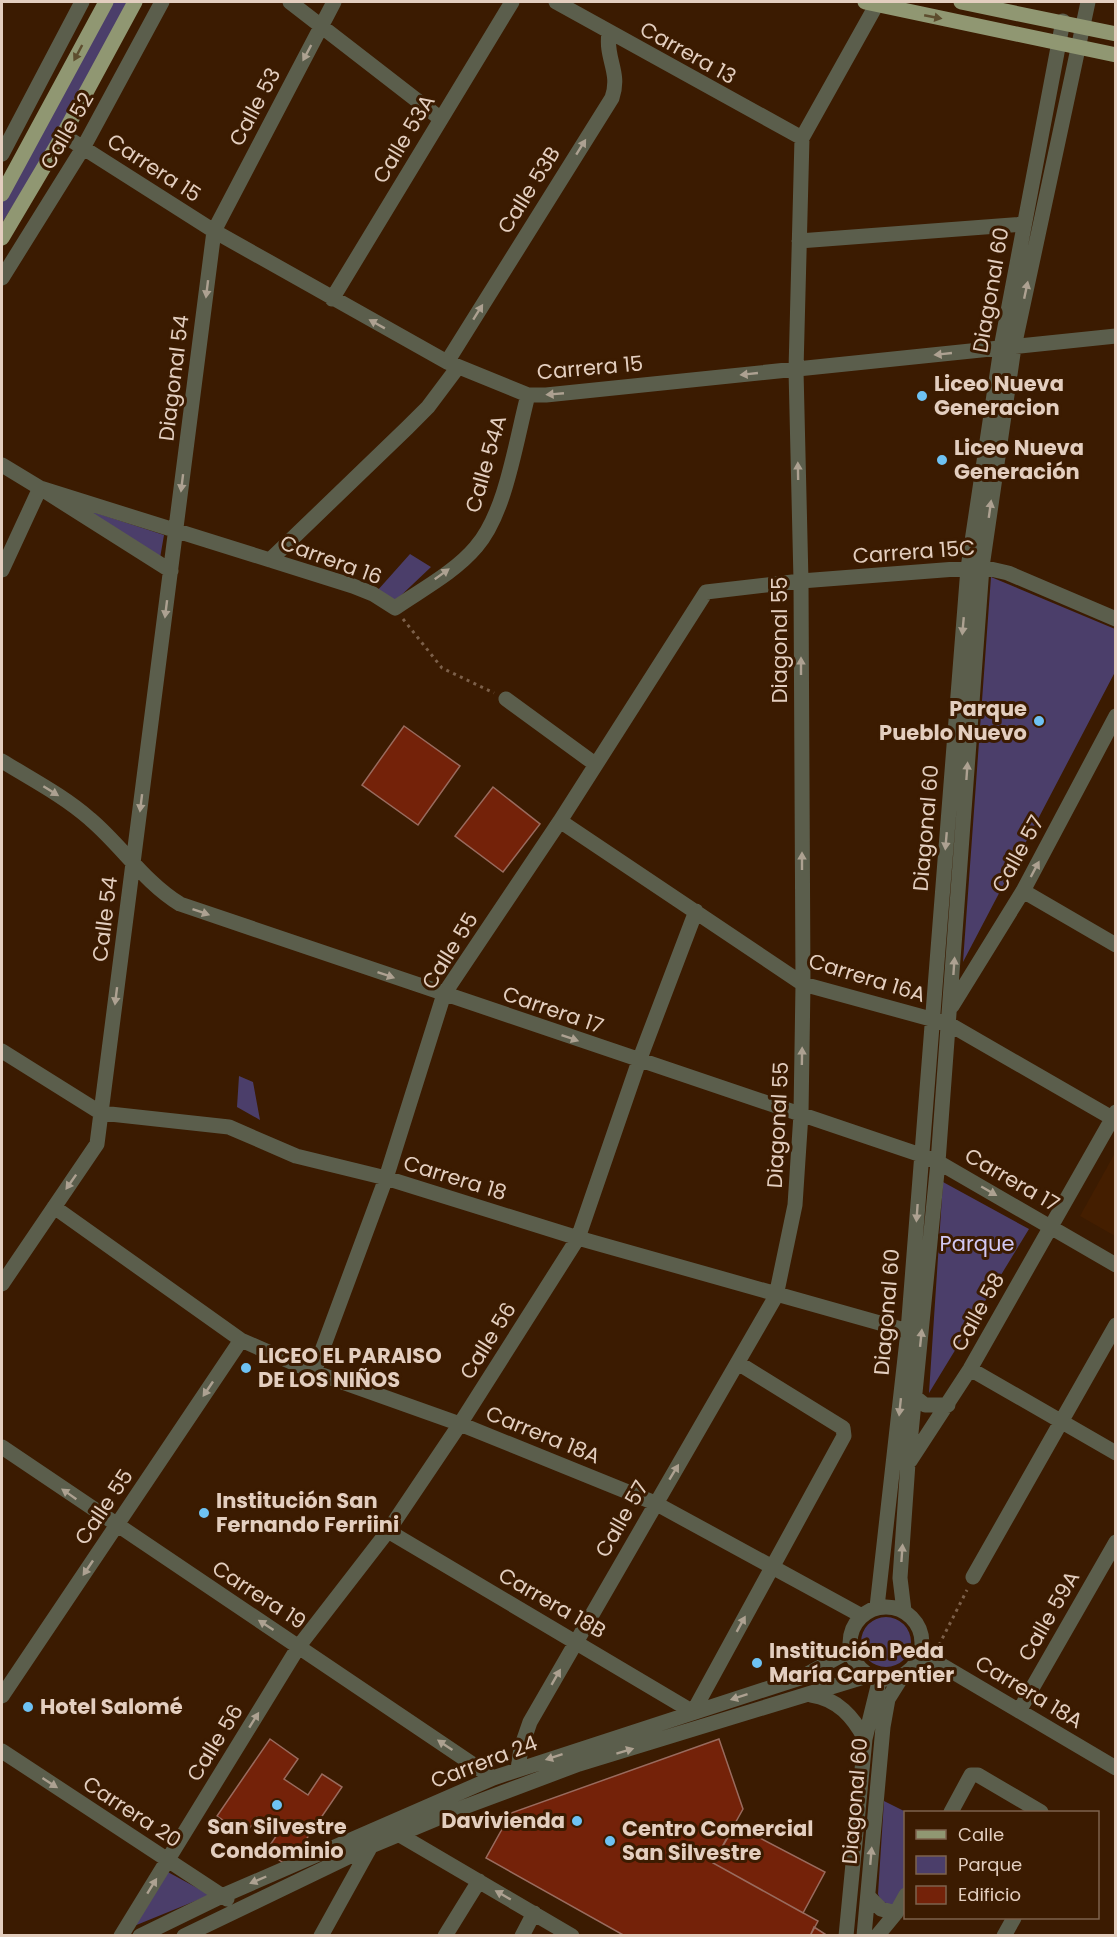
<svg xmlns="http://www.w3.org/2000/svg" width="1117" height="1937" viewBox="0 0 1117 1937" font-family="Poppins,sans-serif">
	<style>
		.built { fill: #441e00 }
		.green { fill: #4b3e6a }
		.building { fill: #742209; stroke: #996b5e; stroke-width: 1.5 }
		.lines { fill: none; stroke-linecap: round; stroke-linejoin: round }
		.path { stroke: #7c604a; stroke-width: 3; stroke-dasharray: 3 4.5; stroke-linecap: butt }
		.minor { stroke: #5b5e4c; stroke-width: 15 }
		.major { stroke: #909772; stroke-width: 15 }
		.oneway { fill: #5d4d2e }
		.oneway2 { fill: #ada191 }
		.poi-dot { fill: #6ec2f3; stroke: #3b1b01; stroke-width: 2 }
		.labels { text-anchor: middle; stroke-width: 6; stroke-linejoin: round; paint-order: stroke }
		.street-label { font-size: 21px; fill: #e3cebf; stroke: #3b1b01 }
		.poi-label { font-size: 21px; font-weight: bold; fill: #e3cebf; stroke: #3b1b01; text-anchor: start }
		.park-label { font-size: 21px; fill: #d2c8f3; stroke: #3b1b01 }
	</style>
	<rect width="100%" height="100%" fill="#3b1b01"/>
	<path class="built" d="M1115 1153V1236L1080 1216Z"/>
	<path class="green" d="M109 2H127L68 118 2 223V196Z
		M84 509 164 535 160 558Z
		M410 554 431 567 393 603 377 591Z
		M991 577 1115 629V672L963 962Z
		M239 1076 253 1082 260 1120 237 1107Z
		M943 1182 1029 1229 929 1393Z
		M861 1642a25 25 0 1 1 50 0a25 25 0 1 1-50 0Z
		M884 1801 906 1812 905 1893 893 1906 881 1901 878 1894Z
		M166 1871 210 1895 134 1926Z"/>
	<path class="building" d="M404 726 460 766 418 825 362 785Z
		M493 787 540 824 503 872 455 836Z
		M270 1739 298 1759 284 1779 308 1795 322 1774 342 1787 288 1866 266 1851 279 1832 257 1817 245 1835 217 1816Z
		M719 1739 743 1809 713 1863 818 1921 810 1936H625L486 1858 511 1813Z
		M735 1825 825 1872 803 1913 713 1863Z
		M814 1927 828 1936H810Z"/>
	<g class="lines">
		<path class="path" d="M403 619 442 668 494 693
			M939 1645 967 1590"/>
		<path class="minor" d="M290 2 441 119
			M556 2 802 138
			M63 135 214 231 447 362 528 395H546L1116 336
			M2 154 82 2
			M799 241 1024 224
			M2 278 83 148 162 2
			M332 299 512 2
			M447 362 612 98C621 72 605 59 609 33
			M2 465 40 488 353 586 373 594 395 608C421 590 455 572 476 547 506 513 516 440 528 395
			M270 560 407 428 428 407 458 367
			M2 570 40 488 171 571
			M506 699 595 764
			M2 761C31 779 64 796 90 819 122 846 144 882 180 904L921 1155 938 1162 1116 1265
			M560 821 803 984 949 1024 1112 1118
			M1023 891 1116 945
			M952 1006 1023 891 1116 716
			M2 1051 101 1113 229 1127 296 1156 386 1178 578 1238 908 1331
			M54 1207 241 1340 314 1372 460 1424 655 1503 862 1616
			M2 1284 97 1144 214 231 334 2
			M970 1369 1116 1453
			M314 1372 386 1178 444 994 560 821 706 592 801 581 982 567 1008 573 1116 619
			M915 1397 925 1405H948
			M2 1447 493 1778
			M910 1461 970 1369 1116 1112
			M388 1531 693 1712 844 1436 843 1428 738 1363
			M973 1577 1116 1325
			M850 1643a36 36 0 1 1 72 0a36 36 0 1 1-72 0Z
			M877 1607 908 1331 968 568 1001 348 1063 21
			M904 1611 900 1578 908 1463 938 1162 982 567 1014 347 1088 2
			M921 1653 1116 1768
			M811 1695C838 1699 853 1717 865 1739
			M2 1696 241 1340
			M1019 1711 1116 1542
			M2 1751 227 1899
			M518 1769 521 1748 530 1722 776 1296 795 1205 801 1114 803 984 801 581 796 370 802 138 878 2
			M951 1812 971 1775H978L1041 1812
			M393 1831 572 1936
			M868 1896 881 1909 896 1913
			M121 1936 299 1646 388 1531 460 1424 578 1238 639 1061 696 911
			M140 1936 222 1896 493 1778 800 1678 851 1650
			M184 1936 371 1846 467 1806 579 1764 867 1676
			M321 1936 372 1844
			M445 1936 479 1881
			M522 1936 534 1913
			M846 1936 865 1739 880 1678
			M864 1936 883 1727 888 1699 903 1675
			M877 1936 896 1913 906 1895
			M1004 1936 1014 1918"/>
		<path class="major" d="M865 2 1116 55
			M961 2 1116 34
			M2 194 106 2
			M2 238 63 135 135 2"/>
	</g>
	<defs><path id="oneway-solid" d="M-6-.8H1V-3.2L6.5 0L1 3.2V.8H-6Z" transform="scale(1.5)"/></defs>
	<g class="oneway">
		<use href="#oneway-solid" transform="translate(933 17) rotate(11)"/>
		<use href="#oneway-solid" transform="translate(78 53) rotate(118)"/>
	</g>
	<g class="oneway2">
		<use href="#oneway-solid" transform="translate(307 53) rotate(118)"/>
		<use href="#oneway-solid" transform="translate(581 147) rotate(-58)"/>
		<use href="#oneway-solid" transform="translate(207 289) rotate(97)"/>
		<use href="#oneway-solid" transform="translate(1026 290) rotate(-78)"/>
		<use href="#oneway-solid" transform="translate(478 312) rotate(-58)"/>
		<use href="#oneway-solid" transform="translate(377 324) rotate(-151)"/>
		<use href="#oneway-solid" transform="translate(943 354) rotate(174)"/>
		<use href="#oneway-solid" transform="translate(749 374) rotate(174)"/>
		<use href="#oneway-solid" transform="translate(555 394) rotate(175)"/>
		<use href="#oneway-solid" transform="translate(798 471) rotate(-91)"/>
		<use href="#oneway-solid" transform="translate(182 483) rotate(97)"/>
		<use href="#oneway-solid" transform="translate(990 509) rotate(-82)"/>
		<use href="#oneway-solid" transform="translate(442 574) rotate(-36)"/>
		<use href="#oneway-solid" transform="translate(166 609) rotate(97)"/>
		<use href="#oneway-solid" transform="translate(963 626) rotate(95)"/>
		<use href="#oneway-solid" transform="translate(801 666) rotate(-90)"/>
		<use href="#oneway-solid" transform="translate(967 771) rotate(-86)"/>
		<use href="#oneway-solid" transform="translate(51 791) rotate(32)"/>
		<use href="#oneway-solid" transform="translate(141 803) rotate(97)"/>
		<use href="#oneway-solid" transform="translate(946 841) rotate(95)"/>
		<use href="#oneway-solid" transform="translate(802 861) rotate(-90)"/>
		<use href="#oneway-solid" transform="translate(1035 869) rotate(-62)"/>
		<use href="#oneway-solid" transform="translate(201 912) rotate(19)"/>
		<use href="#oneway-solid" transform="translate(954 966) rotate(-86)"/>
		<use href="#oneway-solid" transform="translate(386 975) rotate(19)"/>
		<use href="#oneway-solid" transform="translate(116 996) rotate(97)"/>
		<use href="#oneway-solid" transform="translate(570 1038) rotate(19)"/>
		<use href="#oneway-solid" transform="translate(802 1056) rotate(-89)"/>
		<use href="#oneway-solid" transform="translate(71 1182) rotate(125)"/>
		<use href="#oneway-solid" transform="translate(989 1191) rotate(30)"/>
		<use href="#oneway-solid" transform="translate(917 1213) rotate(94)"/>
		<use href="#oneway-solid" transform="translate(921 1338) rotate(-84)"/>
		<use href="#oneway-solid" transform="translate(208 1389) rotate(124)"/>
		<use href="#oneway-solid" transform="translate(900 1407) rotate(96)"/>
		<use href="#oneway-solid" transform="translate(674 1472) rotate(-59)"/>
		<use href="#oneway-solid" transform="translate(69 1494) rotate(-145)"/>
		<use href="#oneway-solid" transform="translate(902 1553) rotate(-86)"/>
		<use href="#oneway-solid" transform="translate(88 1568) rotate(124)"/>
		<use href="#oneway-solid" transform="translate(741 1624) rotate(-61)"/>
		<use href="#oneway-solid" transform="translate(266 1625) rotate(-147)"/>
		<use href="#oneway-solid" transform="translate(556 1677) rotate(-60)"/>
		<use href="#oneway-solid" transform="translate(739 1697) rotate(162)"/>
		<use href="#oneway-solid" transform="translate(254 1720) rotate(-58)"/>
		<use href="#oneway-solid" transform="translate(445 1745) rotate(-146)"/>
		<use href="#oneway-solid" transform="translate(625 1751) rotate(-17)"/>
		<use href="#oneway-solid" transform="translate(554 1757) rotate(162)"/>
		<use href="#oneway-solid" transform="translate(50 1783) rotate(33)"/>
		<use href="#oneway-solid" transform="translate(871 1856) rotate(-85)"/>
		<use href="#oneway-solid" transform="translate(258 1880) rotate(157)"/>
		<use href="#oneway-solid" transform="translate(152 1886) rotate(-58)"/>
		<use href="#oneway-solid" transform="translate(503 1895) rotate(-150)"/>
	</g>
	<g class="poi-dot">
		<circle cx="922" cy="396" r="6"/>
		<circle cx="942" cy="460" r="6"/>
		<circle cx="1039" cy="721" r="6"/>
		<circle cx="246" cy="1368" r="6"/>
		<circle cx="204" cy="1513" r="6"/>
		<circle cx="757" cy="1663" r="6"/>
		<circle cx="28" cy="1707" r="6"/>
		<circle cx="277" cy="1805" r="6"/>
		<circle cx="577" cy="1821" r="6"/>
		<circle cx="610" cy="1841" r="6"/>
	</g>
	<g class="labels">
		<g class="street-label">
			<text transform="translate(688 53) rotate(29)" y="7">Carrera 13</text>
			<text transform="translate(255 107) rotate(-62)" y="7">Calle 53</text>
			<text transform="translate(67 131) rotate(-60)" y="7">Calle 52</text>
			<text transform="translate(404 139) rotate(-59)" y="7">Calle 53A</text>
			<text transform="translate(154 168) rotate(33)" y="7">Carrera 15</text>
			<text transform="translate(529 190) rotate(-58)" y="7">Calle 53B</text>
			<text transform="translate(991 290) rotate(-80)" y="7">Diagonal 60</text>
			<text transform="translate(590 368) rotate(-5)" y="7">Carrera 15</text>
			<text transform="translate(174 378) rotate(-83)" y="7">Diagonal 54</text>
			<text transform="translate(486 464) rotate(-74)" y="7">Calle 54A</text>
			<text transform="translate(914 552) rotate(-4)" y="7">Carrera 15C</text>
			<text transform="translate(331 560) rotate(20)" y="7">Carrera 16</text>
			<text transform="translate(780 640) rotate(-90)" y="7">Diagonal 55</text>
			<text transform="translate(926 828) rotate(-85)" y="7">Diagonal 60</text>
			<text transform="translate(1018 854) rotate(-61)" y="7">Calle 57</text>
			<text transform="translate(105 919) rotate(-83)" y="7">Calle 54</text>
			<text transform="translate(450 951) rotate(-58)" y="7">Calle 55</text>
			<text transform="translate(867 978) rotate(17)" y="7">Carrera 16A</text>
			<text transform="translate(553 1010) rotate(19)" y="7">Carrera 17</text>
			<text transform="translate(778 1125) rotate(-87)" y="7">Diagonal 55</text>
			<text transform="translate(455 1178) rotate(17)" y="7">Carrera 18</text>
			<text transform="translate(1012 1180) rotate(30)" y="7">Carrera 17</text>
			<text transform="translate(887 1312) rotate(-85)" y="7">Diagonal 60</text>
			<text transform="translate(978 1312) rotate(-61)" y="7">Calle 58</text>
			<text transform="translate(488 1341) rotate(-58)" y="7">Calle 56</text>
			<text transform="translate(543 1435) rotate(22)" y="7">Carrera 18A</text>
			<text transform="translate(104 1507) rotate(-56)" y="7">Calle 55</text>
			<text transform="translate(622 1519) rotate(-60)" y="7">Calle 57</text>
			<text transform="translate(259 1595) rotate(33)" y="7">Carrera 19</text>
			<text transform="translate(552 1603) rotate(30)" y="7">Carrera 18B</text>
			<text transform="translate(1049 1616) rotate(-60)" y="7">Calle 59A</text>
			<text transform="translate(1029 1692) rotate(31)" y="7">Carrera 18A</text>
			<text transform="translate(215 1743) rotate(-58)" y="7">Calle 56</text>
			<text transform="translate(484 1762) rotate(-21)" y="7">Carrera 24</text>
			<text transform="translate(855 1801) rotate(-85)" y="7">Diagonal 60</text>
			<text transform="translate(132 1812) rotate(33)" y="7">Carrera 20</text>
		</g>
		<g class="poi-label">
			<text x="934" y="391">Liceo Nueva<tspan x="934" dy="24">Generacion</tspan></text>
			<text x="954" y="455">Liceo Nueva<tspan x="954" dy="24">Generación</tspan></text>
			<text x="1027" y="716" text-anchor="end">Parque<tspan x="1027" dy="24">Pueblo Nuevo</tspan></text>
			<text x="258" y="1363">LICEO EL PARAISO<tspan x="258" dy="24">DE LOS NIÑOS</tspan></text>
			<text x="216" y="1508">Institución San<tspan x="216" dy="24">Fernando Ferriini</tspan></text>
			<text x="769" y="1658">Institución Peda<tspan x="769" dy="24">María Carpentier</tspan></text>
			<text x="40" y="1714">Hotel Salomé</text>
			<text x="565" y="1828" text-anchor="end">Davivienda</text>
			<text x="277" y="1834" text-anchor="middle">San Silvestre<tspan x="277" dy="24">Condominio</tspan></text>
			<text x="622" y="1836">Centro Comercial<tspan x="622" dy="24">San Silvestre</tspan></text>
		</g>
		<g class="park-label">
			<text x="977" y="1251">Parque</text>
		</g>
	</g>
	<rect width="1117" height="1937" fill="none" stroke="#e3cebf" stroke-width="6"/>
	<rect x="904" y="1811" width="195" height="108" fill="#3b1b01" stroke="#7e634d" stroke-width="1.5"/>
	<rect x="916" y="1830" width="30" height="9" fill="#909772" stroke="#7e634d" stroke-width="1.5"/>
	<text x="958" y="1841" font-size="18" fill="#e3cebf">Calle</text>
	<rect x="916" y="1856" width="30" height="18" fill="#4b3e6a" stroke="#7e634d" stroke-width="1.5"/>
	<text x="958" y="1871" font-size="18" fill="#e3cebf">Parque</text>
	<rect x="916" y="1886" width="30" height="18" fill="#742209" stroke="#7e634d" stroke-width="1.5"/>
	<text x="958" y="1901" font-size="18" fill="#e3cebf">Edificio</text>
</svg>
